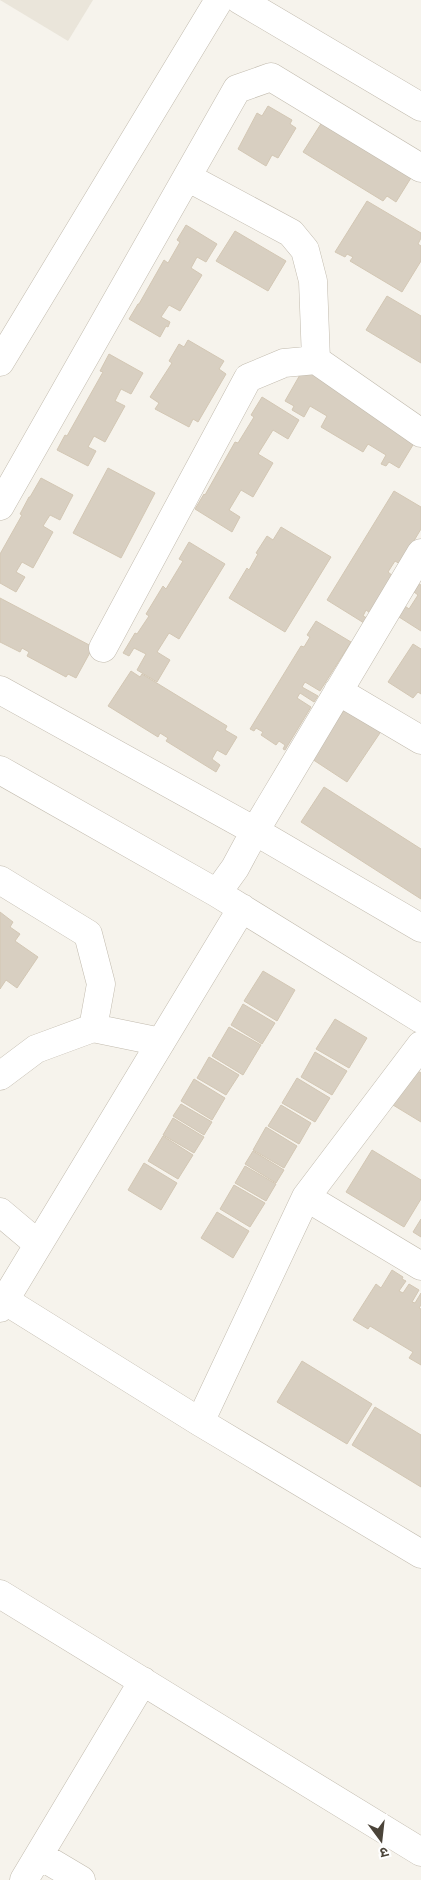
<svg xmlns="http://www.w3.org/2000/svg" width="421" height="1880" viewBox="0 0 421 1880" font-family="Quicksand,'Noto Sans Devanagari',sans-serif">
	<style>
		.residential { fill: #eae5da }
		.building { fill: #d8cfc1; stroke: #d3c7b4 }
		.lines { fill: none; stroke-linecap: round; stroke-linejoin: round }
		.minor-casing { stroke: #c2bbae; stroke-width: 29 }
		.minor { stroke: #fff; stroke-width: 28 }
	</style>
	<rect width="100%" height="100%" fill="#f6f3ec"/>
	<path class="residential" d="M0 0H93L68 41Z"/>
	<path class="building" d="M268 106 292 120 290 124 296 128 278 158 272 155 266 166 238 149 257 113 262 116Z
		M324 119 414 173 396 202 387 196 383 201 303 152Z
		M367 201 421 233V238L418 244 421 246V261L402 292 350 261 353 257 347 254 345 257 335 252Z
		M186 225 217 244 206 262 197 257 191 268 202 275 180 311 169 305 161 317 170 322 168 327 166 326 160 337 129 319 138 304H139L164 260 168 263 180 242 177 240Z
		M235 231 286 261 268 291 216 261Z
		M387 296 421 316V363L366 330Z
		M188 340 224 361 219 369 226 374 198 422 193 419 189 427 155 409 159 403 150 397 172 363 169 361 179 344 184 347Z
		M109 354 143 373 131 394 121 389 115 401 125 406 105 442 94 436 88 447 96 451 88 466 57 450 65 435 67 436 103 372 100 371Z
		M305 366 419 435 399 468 389 462 386 466 381 464 386 455 368 444 363 452 321 427 327 416 310 406 304 417 292 410 294 406 285 401Z
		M262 397 299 420 288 439 273 430 258 454 273 463 253 497 241 490 229 510 240 517 232 532 195 509 204 494 205 495 235 442 238 443 254 417 251 415Z
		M108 468 155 493 121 558 73 533Z
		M41 478 73 495 60 520 50 515 43 526 53 532 33 568 22 562 16 572 25 577 16 592 0 583V554L22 515 20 514 29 497H30Z
		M394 491 421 507V529L400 564 395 561 388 572 393 576 370 613 366 610 363 616 367 618 364 623 327 600Z
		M281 527 331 557 285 632 229 598 247 568 249 570 258 554 256 553 267 536 273 540Z
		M189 542 225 564 179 639 169 633 157 652 170 660 157 682 137 670 146 654 134 648 129 656 123 653 135 633 137 634 149 616 146 614 163 586 166 589 183 561 179 559Z
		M419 584 421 585V631L399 617 405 606 409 609 418 595 414 592Z
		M0 598 93 647 76 678 68 674 66 677 27 656 29 652 22 648 20 652 0 642Z
		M316 621 351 642 320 691 305 682 302 687 318 696 314 702 300 693 297 698 311 707 285 750 283 749 285 745 279 741 276 745 261 735 263 732 256 728 254 731 250 729 301 646 304 647 310 637 307 635Z
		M413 644 421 649V694L418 692 413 698 388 682Z
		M131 671 140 677 142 674 227 726 225 730 237 737 226 755 217 750 212 759 220 765 216 772 166 741 168 738 160 733 158 737 108 706Z
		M348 704 384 727 347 782 312 759Z
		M324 787 421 849V899L301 822Z
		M0 912 13 922 10 927 20 934 15 941 38 957 17 988 6 980 0 989Z
		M263 971 295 990 277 1021 244 1001Z
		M243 1004 275 1023 262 1044 231 1025Z
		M335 1019 367 1038 349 1068 316 1049Z
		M229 1027 261 1045 243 1075 212 1056Z
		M315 1052 347 1071 332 1095 301 1077Z
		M209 1057 239 1075 226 1095 197 1078Z
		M415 1069 421 1073V1122L393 1105Z
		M297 1078 330 1098 315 1122 282 1103Z
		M194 1079 225 1098 212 1120 181 1101Z
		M181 1104 212 1122 204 1135 173 1116Z
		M281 1105 311 1123 299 1144 268 1126Z
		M173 1118 204 1137 194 1153 163 1135Z
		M266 1127 297 1146 284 1168 253 1150Z
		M163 1136 193 1155 178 1179 148 1161Z
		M372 1150 421 1180V1199L404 1227 346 1192Z
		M253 1151 284 1170 276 1183 245 1164Z
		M144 1163 177 1183 161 1210 128 1190Z
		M245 1166 276 1184 266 1201 235 1183Z
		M234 1185 265 1203 250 1227 220 1209Z
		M217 1212 249 1231 233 1258 201 1238Z
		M421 1219V1237L413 1232Z
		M392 1270 403 1277 402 1279 406 1281 399 1291 403 1293 409 1284 419 1290 412 1302 415 1303 421 1293V1305L419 1308 421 1309V1365L409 1358 413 1352 370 1326 368 1329 353 1320 376 1284 381 1288Z
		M302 1361 372 1404 347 1444 277 1402Z
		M375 1407 421 1435V1487L352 1445Z"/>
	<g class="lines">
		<g class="minor-casing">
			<path id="minor" d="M240 0 421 107
				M187 177 291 233 305 250 313 281 316 360
				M0 362 219 0
				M0 506 237 89 271 77 421 168
				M103 648 248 378 284 363 316 360 421 433
				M0 690 255 831 421 928
				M338 691 421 740
				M0 770 217 893 421 1019
				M0 880 88 934 101 984 93 1028
				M217 893 235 868 255 831 421 553
				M0 1076 36 1049 93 1028 161 1042
				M306 1197 421 1266
				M0 1212 38 1244
				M4 1300 200 1422 421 1554
				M0 1308 242 908
				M200 1422 306 1197 421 1045
				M0 1594 421 1852
				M39 1855 81 1880
				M24 1880 143 1681"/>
		</g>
		<use href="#minor" class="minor"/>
	</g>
	<g transform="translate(381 1840) rotate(165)" stroke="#ffffff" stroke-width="4" paint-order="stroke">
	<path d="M0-4L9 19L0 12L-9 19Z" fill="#4b4439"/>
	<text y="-8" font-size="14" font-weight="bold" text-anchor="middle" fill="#4b4439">उ</text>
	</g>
</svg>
